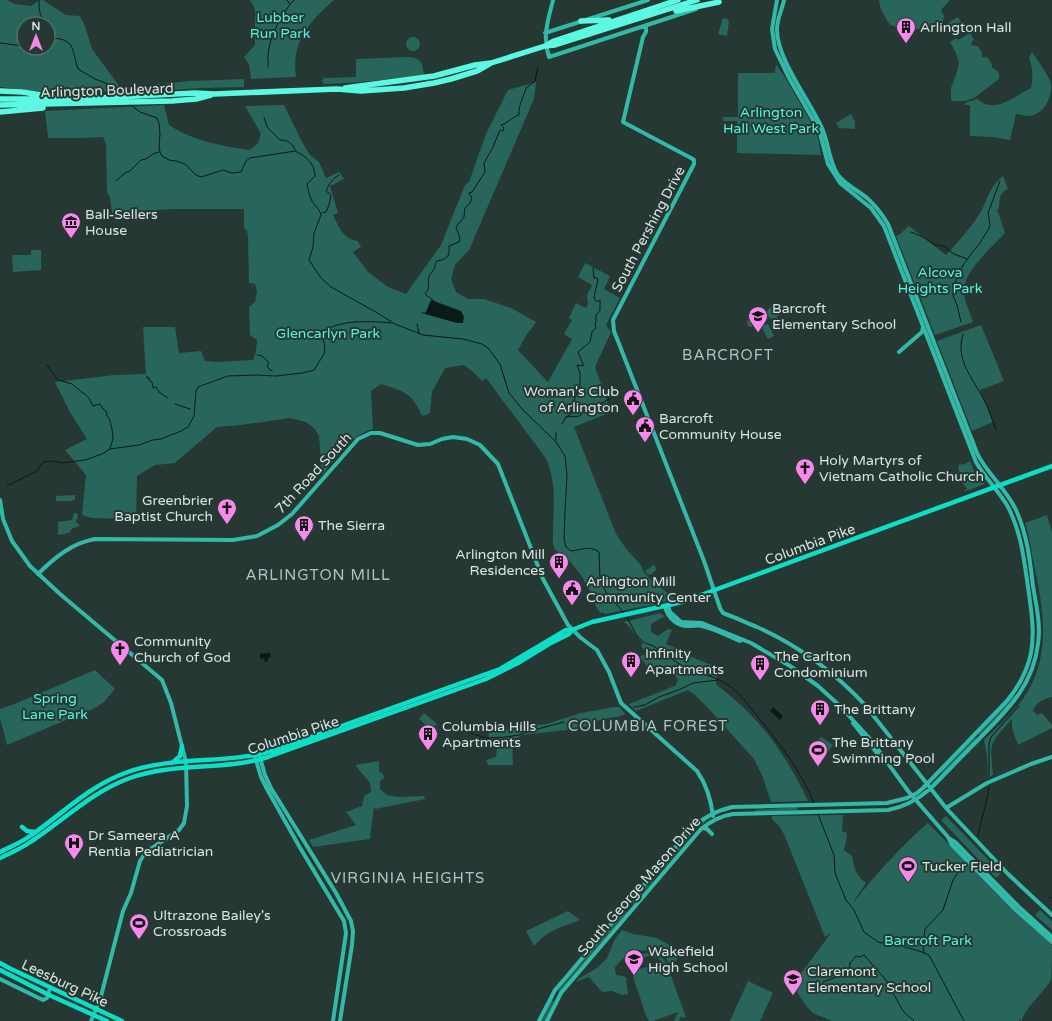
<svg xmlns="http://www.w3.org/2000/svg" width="1052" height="1021" viewBox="0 0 1052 1021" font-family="'Varela Round',sans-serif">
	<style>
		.green { fill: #28655b; fill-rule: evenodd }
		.water { fill: #0b1a17 }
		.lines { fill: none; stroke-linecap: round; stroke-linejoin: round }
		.stream { stroke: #0b1a17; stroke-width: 1 }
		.secondary { stroke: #33b9a7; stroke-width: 4 }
		.primary { stroke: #0ddec6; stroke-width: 4.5 }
		.highway { stroke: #5bf9e2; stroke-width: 5.5 }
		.labels { text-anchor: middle; stroke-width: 4; stroke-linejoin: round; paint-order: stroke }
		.park-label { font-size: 14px; fill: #50f6df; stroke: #263834 }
		.poi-label { font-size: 14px; fill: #d9e4e2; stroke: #263834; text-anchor: start }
		.street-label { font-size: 14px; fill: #d9e4e2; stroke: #263834 }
		.neighbourhood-label { font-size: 15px; letter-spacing: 1px; fill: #afc4c0; stroke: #263834 }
	</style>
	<rect width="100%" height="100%" fill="#263834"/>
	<path class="green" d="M0 0H7L15 4 31 6 39 0H43L66 15 80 16 85 26 92 49 123 91 50 93 0 87ZM24 24H48V48H24Z
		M250 0H334C309 22 291 42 296 77L251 79 249 64 244 57 255 45V9Z
		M879 0H950L941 10 944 16 943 21 935 23 930 28 907 30 890 25 881 10Z
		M958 17 961 22 950 27 948 23Z
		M723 18 727 19 729 21 727 36 718 34Z
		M970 33 974 40 972 41 971 45 978 46 982 53V57L988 58 992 65V68H993C998 72 1000 72 999 79L974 98 966 101H952L951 100V88L956 75 959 62 956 53 950 42 956 38 958 40Z
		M406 44a7 7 0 1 1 14 0a7 7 0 1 1-14 0Z
		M1032 52C1038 61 1048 74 1051 84 1052 98 1044 115 1029 116 1025 116 1020 114 1016 114L1010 140 992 137 970 136V105H965V103L977 99C994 115 1015 96 1031 88 1033 77 1033 68 1029 58Z
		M407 57C422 58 422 62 424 75 391 79 358 83 324 84L322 81 324 78 356 77V59Z
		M776 64 782 73 783 74 811 122 818 138 821 155 737 153V121H723V117H738V73H775Z
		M244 79V87L201 88 159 91H156L152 85 190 81Z
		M536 82 534 99 469 250 455 265 451 279 456 292 468 299H484L511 308 536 322 532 328 527 334 518 350 548 382 572 339 564 334 572 320 569 318 576 303 586 308 588 304 587 295 592 285 578 277 585 263 610 276 604 289 620 298 606 325 611 332 595 367 611 412 574 427 616 534 627 550 641 565 643 571 651 580 675 599 656 604 605 614 602 612 600 613 595 605 596 602 581 575 569 560 561 553 555 550 553 545C552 515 559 484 545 457L486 378 482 381 472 371 464 365 445 368 432 392 430 413 423 416 421 414C412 392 402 391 381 384L371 391 373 429C350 435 336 458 322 475L319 436 315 429 306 422 290 418 241 425 217 427 176 462V463L155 465 137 476 136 519 91 518 82 515 86 475 65 450 87 439 70 412 55 382 115 375 146 374 143 327H175L179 353 201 351 205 361 216 362 253 360 256 352 257 340 250 335 249 307 255 302 257 291 255 284 249 283 248 236 247 231 244 227V209H173L112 213 110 197 107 192 106 145 103 137 80 138H48L45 111 164 105 169 125C193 141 222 146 250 150L258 143 261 134 245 106 284 105 302 142 310 155 319 162 326 178 339 172 344 179 330 186 338 213 333 215C339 227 343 239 358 241L361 247 353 252 368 272 388 287 406 294 441 245 465 185 469 182 486 134 508 90Z
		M851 114 855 122V129L839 128 836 123Z
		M1003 176 1008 189C999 192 999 201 999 209H997L1005 233C992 247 963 272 964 291 964 301 970 312 973 322L935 335 896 236 900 234 909 226 946 255C957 243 969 230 978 216 988 202 987 189 1003 176Z
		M31 250H41V270L13 272 12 255H31Z
		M767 313a6 6 0 1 1 12 0a6 6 0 1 1-12 0Z
		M758 312 762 322 750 327 748 326 747 321 751 320 750 316Z
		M763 323 764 325 768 324 774 336 768 339 760 324Z
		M981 325 1004 381 980 390 993 422 972 431 937 341Z
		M970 461 974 471 985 484 963 492 967 489 962 482 958 467 959 466 958 465 962 464 963 465Z
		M75 495V500L69 501H56V496Z
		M74 513H77L78 516 76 522 80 525 77 527 73 528 69 533 58 535V522L72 520Z
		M1047 515 1052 532V697C1043 699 1036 702 1033 711L1037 715 1042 713 1052 725V728L1018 745 1012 728V719C989 745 990 741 993 775L988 778 987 756 984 740C997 727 1012 714 1022 700 1052 660 1044 610 1034 565 1031 551 1030 537 1025 523Z
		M653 565 656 567V570L650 575 647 574 645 570 649 569Z
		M660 613 665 616 651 624V632L658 636 668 629 672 630 666 644 682 651H690L689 656 714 666 711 669 717 675 716 684C726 692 735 700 744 708 772 735 792 767 808 801L771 802 762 775 754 759 708 708 694 694 688 690 636 711 629 704 677 685 676 683 678 680 667 665 665 669 646 665 640 657 646 653 641 646 643 644C636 636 632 628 624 622Z
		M95 670 115 689 105 701 97 707 7 745 0 718V709L12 705Z
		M1014 695 1016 697 980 736 978 734Z
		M614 707H620L625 714C618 718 611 717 603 719 594 722 586 727 576 729L522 735 512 741 513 765H488L486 760 496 757 497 748 501 747 500 742 488 743 489 733 524 726 547 724 581 713Z
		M424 713 437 724 431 730 419 719Z
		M821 737 833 745 823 758 811 750Z
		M975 737 977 739 932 784V783L941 774 943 769Z
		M379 761V771L383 774 384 778 380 781V789L387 795 398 797 424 796 425 799 375 809 374 806 370 839 313 847 309 840 356 825 346 812 362 806 364 796 371 792 370 783 355 765Z
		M797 807 798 810 755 812V810Z
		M843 815 842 831 847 833 846 842 844 850 852 856C854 868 856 876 866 883L854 901V902C877 873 900 847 928 823L1000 897 1052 945C1052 953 1052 974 1051 980 1045 991 1023 1010 1022 1021H832C826 1018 822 1017 817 1015 808 1012 799 994 794 987L799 976 831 933 825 937 784 834 779 826 772 819V816Z
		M946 816 1001 873 996 878 941 820Z
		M705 820 706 821 696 829 692 834 689 839 660 873 658 871 692 831Z
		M651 879 653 881 633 905 631 903Z
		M1040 910 1052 921V930L1035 915Z
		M568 911 580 920C559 928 549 929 534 946L526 931Z
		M624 911 627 912 560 992 558 990Z
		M622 930 633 934 657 938 682 952 675 962 668 963 666 957 654 951 631 950 615 967 616 975 626 977 628 994 622 995 612 991 602 992 589 977 576 982 578 979 597 968 607 958 615 939Z
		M650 953 660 956 666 962 686 1017 682 1018 681 1016 679 1021H674L678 1012 653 1021H649C644 1013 642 1003 639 994 633 978 624 954 650 953ZM651 956 658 958 662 962 634 971C635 961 641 957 651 956Z
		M748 981 773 993 760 1021H730Z
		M552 1000 554 1002 545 1021H542Z"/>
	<path class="water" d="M431 300 461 311 464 317 463 323H457L425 314Z
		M266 653H270L271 657 268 658V662H265L264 659 260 658V654Z
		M773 707 783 716 780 720 770 711Z"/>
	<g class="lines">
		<path class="stream" d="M39 0C39 11 39 17 48 24
			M287 0 290 4
			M48 30 49 32V37
			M48 38C76 38 71 48 78 69L95 79 116 87 120 95
			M0 43 24 46
			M268 67C269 63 267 59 268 55 269 38 282 12 294 0
			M129 104 140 112 157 118 159 123 160 133 159 147 160 152 162 156 169 160 176 161 185 164 196 175 201 177 223 170 232 173 241 172 246 161 250 158 295 151C306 156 315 164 315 176L307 184C308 189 309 196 312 201 315 206 319 208 321 215L314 233 313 247 309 260 321 278 331 287 374 311 395 324 423 335 463 339 482 344 489 349 500 364 509 393 522 409 556 442 565 456 567 476 565 512 564 539 566 547 571 551C581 550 590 545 599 552L600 579 606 592 624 613
			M264 117 267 127 280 140C287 140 293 143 295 150
			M116 181 125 173 130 171 141 160 146 159 153 154 159 152
			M322 213 326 212 329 205 331 195 326 191C329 184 332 179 339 175
			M911 232 923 237 935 245 944 246 954 254 967 259
			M434 301 425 294C431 288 427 283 429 276 431 273 434 270 435 267 435 265 435 263 437 261 447 259 450 257 449 246L459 242 460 238 456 227 464 217 465 208 470 203 472 198 469 193 472 192 485 172 484 163 493 147 500 130 503 131 504 128 501 125C506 124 513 117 519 115 518 106 524 96 526 88L535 81 538 66
			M422 313H426
			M961 322 957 305 953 296V287L962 267 971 254 980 243 989 228 990 225 988 213 1000 181
			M417 324 419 333
			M963 334C955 360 972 377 983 398 989 408 992 420 996 430
			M258 355 262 356 269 363 267 365 269 369 272 371
			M47 365 58 380 72 384 83 393 85 394 89 398 93 406 100 404 103 409 106 411 107 416C111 419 113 434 113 439 112 442 111 445 110 449
			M147 376V378H149V380L152 382 153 388 156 387 160 393 168 398
			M175 404 190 409
			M566 417 580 416 583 412H591L594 406C602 404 610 398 618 395
			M562 424 566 417 571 414 576 394 580 388V373L577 365 583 366V364L578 352 590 342 592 332 596 328 595 325 596 321V315L600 311V300L597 302 595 300 594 297 598 280 597 278H594L593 268
			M556 440V433
			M7 486 37 471 43 462 55 461 61 463 85 460 102 454 110 449 139 445 153 440 161 439 181 431 188 427 194 416 196 391 198 387 228 376 257 375 276 376 302 373 314 370 324 354 325 347 322 334C335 319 372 321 391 323
			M626 616C632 624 634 635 642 641 645 644 650 644 653 646 666 654 678 665 692 671 705 675 717 677 728 685 740 693 749 706 758 717 779 743 801 771 814 803
			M634 707 645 705 659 697 681 689 693 683 718 680
			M470 733 486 738 506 737 519 735 530 731 564 722
			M989 777V744L991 737 1019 706
			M818 814 834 855 835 873 846 900 854 910 864 932 878 942 882 943 892 941 905 947 922 952 929 955 964 1021
			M978 836C981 819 987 803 989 787
			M1049 898 1052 897
			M924 953 923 945 925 929 943 910 953 880 964 864
			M814 993 821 986 823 982 836 977 840 971 849 968 850 963 856 956 860 957 864 955 886 980 903 1011 914 1021
			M1020 1020V1021"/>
		<path class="secondary" d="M553 0C548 21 542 36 549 57L696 9
			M646 25V32L643 37 623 122 691 158 694 160V164L613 320 614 331 704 561 720 608 723 613C734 617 745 622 757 627 797 645 835 673 865 705L946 808 1008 874 1052 915
			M545 33 648 0
			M899 352 922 332 923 327
			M0 500 3 519 12 541 30 566 60 594 162 680 171 703 186 762 187 806 184 823 179 830 146 852 140 861 131 893 123 911 100 1000 91 1021
			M38 574C54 558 72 543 95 539L233 540 257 536 278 525 292 514 358 439 371 433H380L418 445 430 444 442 439 453 437 467 439 480 445 498 464 543 579 568 625 581 638 597 650 609 672 621 703 697 771C706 784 711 799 713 816
			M668 606 670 612 681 622 702 623 751 643 790 666 818 686 840 706 871 740 908 791 948 837 952 845 1016 910 1052 942
			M665 607C668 618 677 627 690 626 694 626 698 625 702 626 715 629 728 636 740 641
			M853 723 885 763
			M259 754 265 775 271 788 336 893 351 921 353 931 352 945 340 1021
			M255 757 261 777 267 789 299 846 344 921 346 933 345 940 333 1021
			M946 808 987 783 1031 764 1052 757
			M702 828 707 829 712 834
			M950 839 955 842 1019 907 1052 937
			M0 979 43 1000 47 998 50 988
			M539 1021 555 990 568 975 689 831C701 819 715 811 732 807L887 803 907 798 917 793 923 788 1006 702C1018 688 1027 672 1031 653 1035 631 1031 609 1028 587 1024 559 1021 532 1008 507 999 491 985 478 976 462L884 226 871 208 840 183 828 164 819 130 789 78 775 49 772 29 777 0
			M547 1021 561 993 701 829C711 821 720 816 733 814L888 810C905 807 917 800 930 789 946 773 961 757 977 741 1006 711 1033 687 1038 644 1041 624 1036 605 1033 586 1030 560 1027 534 1016 510 1006 488 987 474 977 453L888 224C882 214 875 205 867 198 857 190 846 185 838 175 828 160 829 142 821 126 809 100 776 57 777 29 777 19 782 10 784 0"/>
		<path class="primary" d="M172 763 180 756 182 746
			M22 827 27 831 35 832
			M0 852C10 847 20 843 30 836 61 815 89 786 125 773 173 755 226 765 275 750L500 669 566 630H572
			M0 858C11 853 22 848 32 841 64 820 93 791 130 778 174 762 224 771 268 757L486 679 518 663 549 644 569 634 572 630 592 622 682 602 1052 466
			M0 963 9 968 122 1021
			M0 970 49 995 107 1021"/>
		<path class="highway" d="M676 11 719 2
			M581 21 609 20
			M547 45 554 41 678 0
			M345 88 434 76 475 65 491 63 545 46 555 45 697 0
			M0 91 22 92 47 96
			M0 99H78L195 93 214 94 337 89 361 91 404 88 434 83 451 79 477 71 491 63
			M0 105 172 101 196 99 211 95
			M0 112 43 108"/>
	</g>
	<defs>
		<g id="building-pin" transform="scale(1)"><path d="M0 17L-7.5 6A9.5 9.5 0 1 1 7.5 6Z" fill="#f888eb" stroke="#263834"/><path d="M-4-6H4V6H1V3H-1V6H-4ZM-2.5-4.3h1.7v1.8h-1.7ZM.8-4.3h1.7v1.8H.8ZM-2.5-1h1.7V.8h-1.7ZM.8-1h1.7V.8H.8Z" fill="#111"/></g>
		<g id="museum-pin" transform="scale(1)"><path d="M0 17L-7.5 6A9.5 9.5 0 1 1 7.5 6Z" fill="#f888eb" stroke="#263834"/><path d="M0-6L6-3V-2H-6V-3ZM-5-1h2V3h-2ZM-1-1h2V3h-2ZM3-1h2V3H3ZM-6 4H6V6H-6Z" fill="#111"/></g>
		<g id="school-pin" transform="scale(1)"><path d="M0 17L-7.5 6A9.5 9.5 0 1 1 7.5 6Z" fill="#f888eb" stroke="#263834"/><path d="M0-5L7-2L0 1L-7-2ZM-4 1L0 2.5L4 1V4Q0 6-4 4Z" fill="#111"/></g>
		<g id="civic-pin" transform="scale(1)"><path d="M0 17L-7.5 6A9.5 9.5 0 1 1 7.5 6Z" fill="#f888eb" stroke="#263834"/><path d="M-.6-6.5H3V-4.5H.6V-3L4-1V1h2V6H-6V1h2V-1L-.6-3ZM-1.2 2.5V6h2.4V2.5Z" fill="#111"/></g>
		<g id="church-pin" transform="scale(1)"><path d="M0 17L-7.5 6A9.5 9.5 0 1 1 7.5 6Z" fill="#f888eb" stroke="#263834"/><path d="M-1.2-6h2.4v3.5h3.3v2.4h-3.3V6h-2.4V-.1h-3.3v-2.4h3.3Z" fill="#111"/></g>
		<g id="stadium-pin" transform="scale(1)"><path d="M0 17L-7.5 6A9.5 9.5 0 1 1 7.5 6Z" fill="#f888eb" stroke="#263834"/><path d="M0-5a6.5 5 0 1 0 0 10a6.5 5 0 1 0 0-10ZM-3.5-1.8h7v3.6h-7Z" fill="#111"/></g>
		<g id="hospital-pin" transform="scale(1)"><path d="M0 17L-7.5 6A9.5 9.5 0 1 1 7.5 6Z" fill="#f888eb" stroke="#263834"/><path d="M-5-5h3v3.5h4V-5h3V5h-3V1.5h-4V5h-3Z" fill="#111"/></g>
	</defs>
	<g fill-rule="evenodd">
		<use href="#building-pin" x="906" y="27"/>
		<use href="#museum-pin" x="71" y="222"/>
		<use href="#school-pin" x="758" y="316"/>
		<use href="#civic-pin" x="633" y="399"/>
		<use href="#civic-pin" x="645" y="426"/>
		<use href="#church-pin" x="805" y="468"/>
		<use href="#church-pin" x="227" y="508"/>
		<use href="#building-pin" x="304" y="525"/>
		<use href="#building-pin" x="559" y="562"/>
		<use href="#civic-pin" x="572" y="589"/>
		<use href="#church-pin" x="120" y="649"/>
		<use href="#building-pin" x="631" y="661"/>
		<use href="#building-pin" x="760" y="664"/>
		<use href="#building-pin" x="820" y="709"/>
		<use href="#building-pin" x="428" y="734"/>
		<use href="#stadium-pin" x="818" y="750"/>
		<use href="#hospital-pin" x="74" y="843"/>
		<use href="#stadium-pin" x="908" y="866"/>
		<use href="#stadium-pin" x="139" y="923"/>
		<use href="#school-pin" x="634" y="959"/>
		<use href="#school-pin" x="793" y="979"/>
	</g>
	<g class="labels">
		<g class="park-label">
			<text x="280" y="22">Lubber<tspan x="280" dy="16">Run Park</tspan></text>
			<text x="771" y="117">Arlington<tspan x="771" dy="16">Hall West Park</tspan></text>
			<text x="940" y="277">Alcova<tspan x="940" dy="16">Heights Park</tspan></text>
			<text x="328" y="338">Glencarlyn Park</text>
			<text x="55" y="703">Spring<tspan x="55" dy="16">Lane Park</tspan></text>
			<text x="928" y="945">Barcroft Park</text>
		</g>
		<g class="poi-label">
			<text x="920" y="32">Arlington Hall</text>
			<text x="85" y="219">Ball-Sellers<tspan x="85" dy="16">House</tspan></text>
			<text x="772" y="313">Barcroft<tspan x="772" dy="16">Elementary School</tspan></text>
			<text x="619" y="396" text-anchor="end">Woman's Club<tspan x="619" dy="16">of Arlington</tspan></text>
			<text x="659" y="423">Barcroft<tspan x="659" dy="16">Community House</tspan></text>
			<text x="819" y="465">Holy Martyrs of<tspan x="819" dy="16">Vietnam Catholic Church</tspan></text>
			<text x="213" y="505" text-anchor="end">Greenbrier<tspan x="213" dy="16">Baptist Church</tspan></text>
			<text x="318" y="530">The Sierra</text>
			<text x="545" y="559" text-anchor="end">Arlington Mill<tspan x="545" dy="16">Residences</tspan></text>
			<text x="586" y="586">Arlington Mill<tspan x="586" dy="16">Community Center</tspan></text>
			<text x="134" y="646">Community<tspan x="134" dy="16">Church of God</tspan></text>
			<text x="645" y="658">Infinity<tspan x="645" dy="16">Apartments</tspan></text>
			<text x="774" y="661">The Carlton<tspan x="774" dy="16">Condominium</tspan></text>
			<text x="834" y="714">The Brittany</text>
			<text x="442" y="731">Columbia Hills<tspan x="442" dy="16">Apartments</tspan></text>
			<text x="832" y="747">The Brittany<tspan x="832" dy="16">Swimming Pool</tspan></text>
			<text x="88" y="840">Dr Sameera A<tspan x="88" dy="16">Rentia Pediatrician</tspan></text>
			<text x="922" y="871">Tucker Field</text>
			<text x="153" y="920">Ultrazone Bailey's<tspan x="153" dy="16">Crossroads</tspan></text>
			<text x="648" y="956">Wakefield<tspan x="648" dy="16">High School</tspan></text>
			<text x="807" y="976">Claremont<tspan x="807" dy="16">Elementary School</tspan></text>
		</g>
		<g class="street-label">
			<text transform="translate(107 90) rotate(-2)" y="5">Arlington Boulevard</text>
			<text transform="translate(648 229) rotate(-62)" y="5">South Pershing Drive</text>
			<text transform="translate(313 473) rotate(-47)" y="5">7th Road South</text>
			<text transform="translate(810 544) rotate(-20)" y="5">Columbia Pike</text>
			<text transform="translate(293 735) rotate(-18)" y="5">Columbia Pike</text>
			<text transform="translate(639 886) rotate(-49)" y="5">South George Mason Drive</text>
			<text transform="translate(65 983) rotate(25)" y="5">Leesburg Pike</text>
		</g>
		<g class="neighbourhood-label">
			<text x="728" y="360">BARCROFT</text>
			<text x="318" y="580">ARLINGTON MILL</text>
			<text x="648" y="731">COLUMBIA FOREST</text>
			<text x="408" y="883">VIRGINIA HEIGHTS</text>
		</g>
	</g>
	<g transform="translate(36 36)"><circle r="19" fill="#263834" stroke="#6e7d7a"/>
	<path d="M0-3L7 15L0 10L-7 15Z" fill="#f888eb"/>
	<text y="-6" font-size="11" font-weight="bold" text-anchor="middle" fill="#d9e4e2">N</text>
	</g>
</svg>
